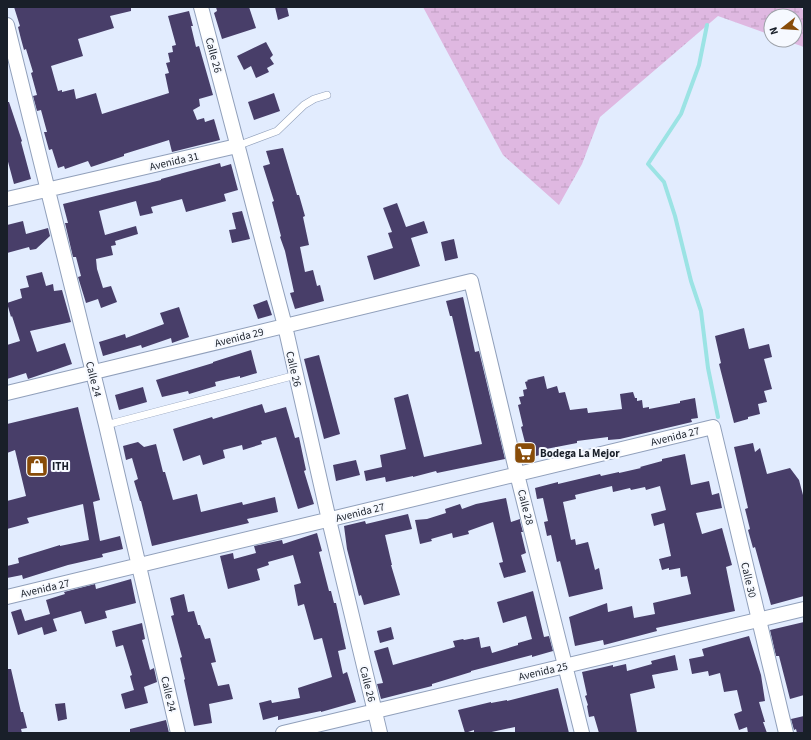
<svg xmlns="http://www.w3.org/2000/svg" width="811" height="740" viewBox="0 0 811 740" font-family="'Source Sans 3',sans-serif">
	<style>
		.wetland { fill: url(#wetland-marsh) }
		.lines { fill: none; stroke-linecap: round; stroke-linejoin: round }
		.stream { stroke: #9be3e4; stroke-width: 4 }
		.building { fill: #483e69 }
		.service-casing { stroke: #91a0bb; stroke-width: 8 }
		.minor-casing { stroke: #91a0bb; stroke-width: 16 }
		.service { stroke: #fff; stroke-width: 7 }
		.minor { stroke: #fff; stroke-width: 14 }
		.labels { text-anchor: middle; stroke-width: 4; stroke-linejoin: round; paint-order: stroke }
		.street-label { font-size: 11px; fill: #191f29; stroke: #f6f9ff }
		.poi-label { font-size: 11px; font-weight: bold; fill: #191f29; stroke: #f6f9ff; text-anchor: start }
	</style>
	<defs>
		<pattern id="wetland-marsh" width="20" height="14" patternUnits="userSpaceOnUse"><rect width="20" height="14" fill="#dfb8e1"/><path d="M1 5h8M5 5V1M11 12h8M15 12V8" fill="none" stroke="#bf9ec1"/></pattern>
	</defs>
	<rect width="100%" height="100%" fill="#e2ecfe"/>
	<path class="wetland" d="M423 7H801L804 12V47L784 40H795V16H771V35L718 16 600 117 582 164 559 205 503 155Z"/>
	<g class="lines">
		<path class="stream" d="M707 25 699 65 681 114 648 164 664 182 675 216 691 281 701 311 708 368 718 417"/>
	</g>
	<path class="building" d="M14 7H131V11L110 16 114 28 78 39 83 56 51 66 58 91 62 90V92L74 89 76 99 96 93 102 114 169 93 165 74 169 73 166 63 170 62 168 53 173 52 172 46 176 45 168 16 189 11 193 26H191L196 47 199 46 213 95 199 99 200 106 193 110 197 120 204 118 205 122 214 119 220 140 172 152 169 140 124 154V156L91 167 88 161 65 169 64 166 58 168 52 149 49 150 44 132H47L41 110 37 111 33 96 37 95 31 73 33 72 26 49 24 50 21 39 18 27 20 26Z
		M216 7H249L256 28 222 39 214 13 217 11Z
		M275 7H287L289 16 278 20Z
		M266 42 273 55 270 58 274 64 267 68 269 72 256 78 251 66 244 70 237 56Z
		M274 93 280 111 254 120 248 102Z
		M7 102H9L22 141 21 142 31 179 14 184 7 158Z
		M283 148 297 195H299L305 216 303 217 309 245 300 247 305 272 313 270 317 286 320 285 324 301 295 309 290 293 294 292 285 251 280 237 281 236 272 202 274 201 263 166 270 164 266 151Z
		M220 163 221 167 231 164 238 190 224 194 226 201 186 212 182 199 151 207 153 213 140 216 136 201 99 211 105 235 136 226 138 234 115 241 116 245 111 246 113 255 96 259 97 269 103 288 111 286 117 302 101 308 98 299 86 303 78 277 81 276 76 257H73L65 223H68L63 204 161 180V179Z
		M397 203 406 227 424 221 428 233 411 238 420 266 374 280 367 256 393 248 388 233 392 232 383 208Z
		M242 211 250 239 232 243 229 230 236 229 232 213Z
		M23 221 26 234 48 228 50 236 36 249 30 250 29 247 7 253V225Z
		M454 239 458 258 445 261 441 242Z
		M42 272 46 286 53 284 54 291 62 290 71 322 30 331 37 352 65 343 72 364 28 379 26 373 7 379V345L20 341 12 316 11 317 7 303 22 298 20 289 29 287 26 276Z
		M463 297 475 352 479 351 505 459 437 473 436 471 413 477V476L386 482 385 477 366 481 364 471 382 467 380 455 406 449 394 398 408 394 424 457 482 444 452 316H450L446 301Z
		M267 300 272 315 258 319 253 305Z
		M179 307 189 337 172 343 171 338 142 348 141 345 103 356 99 342 125 334 126 338 164 324 160 313Z
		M744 328 749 349 769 344 772 357 764 359 772 389 764 391 767 402 758 404 760 414 748 417V419L734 423 719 364 721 363 715 336Z
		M251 350 257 373 240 378V376L215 382 216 386 189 394 188 391 162 397 156 380 213 363V362Z
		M319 355 340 434 324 439 304 359Z
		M544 376 547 389 557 386 559 393 565 392 570 410 587 408 588 413 622 409 620 394 633 392 635 398H637V401L642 400 643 408 649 407V409L680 403V401L695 398 698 418 691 419 692 422 620 439 608 440V437L577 441V443L546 449 547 453 529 458 521 427 523 426 518 405 521 404 519 397 524 396 523 390 527 389 525 382 528 381 527 380Z
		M143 387 147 402 119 410 115 395Z
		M262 404 265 413 286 407 295 438 299 437 306 470 304 471 314 504 298 509 276 437 261 441 262 444 243 450 242 445 223 450 225 458 203 465 200 455 183 461 173 429 212 417 213 419Z
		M78 407 100 500 93 502 100 541 120 536 123 549 102 554 103 557 68 565 23 579 22 575 7 578V566L19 563 18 558 60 545V546L89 540 83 504 27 518 29 523 7 529V501L26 496 15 450 7 453V424Z
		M138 442 144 447 156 444 163 472H165L173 500 197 494 201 512 242 502 243 505 275 497 278 512 247 519 249 523 152 546 141 501H140L134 481 138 479 132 458 126 460 123 446Z
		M753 443 755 452 760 448 767 474 790 468 799 480 803 495 804 494V596L771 605 755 547 753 548 748 530 750 529 745 509 748 508 734 447Z
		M685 454 691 485 709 481 712 495 719 493 722 508 696 513 702 534 722 528 732 565 726 567 735 611 656 628 657 631 604 645 603 640 575 646 569 617 607 603 608 612 632 606 634 618 655 614 653 603 691 594 687 576 681 577 680 568 669 570V568L662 570 659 559 671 556 664 523 654 526 651 514 666 510 660 486 646 490 645 487 631 490 630 488 613 492 612 486 575 495 576 499 563 502 571 540 575 539 576 545 588 542 595 570 599 568 603 589 569 597 560 561 557 562 551 535 547 536 544 522 548 521 543 498 537 499 535 488 558 482V484L600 474 601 476 619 472V473L641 468 640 467 662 461V459Z
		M356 460 360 475 336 481 333 465Z
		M506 498 511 522 520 519V521L523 532H521L526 553 521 555 526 572 504 578 499 563 503 562 493 522 468 531 469 534 453 538 452 533 431 539 432 541 420 544 415 520 427 519 446 513 445 509 460 504 462 509 476 504Z
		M408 514 412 529 385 535 392 565H391L400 595 364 605 361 595 359 596 347 549 344 526 365 521 366 524Z
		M317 533 322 551 319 552 329 591H331L334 603H336L346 649 338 651 343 674 347 672 356 702 321 712V711L278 720V716L263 720 259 703 271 700 272 703 300 698 298 688 332 677 322 638 314 640 304 604 298 606 294 585 301 583 293 555 268 562 269 565 257 569 260 580 228 589 220 556 233 553 234 559 256 553 254 546 282 540 283 544Z
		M131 579 136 603 105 611 107 618 85 624 81 611 53 619 57 631 44 635 42 627 18 635 11 612 21 609 25 621 50 614 46 600 65 594 64 592 95 584 96 589Z
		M533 591 544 637 549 636 553 651 532 657V655L471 671V672L432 684V686L381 699 377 684 383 683 374 651 388 647 393 665 455 647 453 641 463 639 464 640 479 637 481 648 490 646 492 653 518 645V643L532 639 526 616 503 623 497 602Z
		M184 594 188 612 194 611 198 625H200L205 639 210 638 216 662 211 663 218 686 229 684 233 699 209 704 212 723 194 726 184 680 185 679 180 658 182 657 171 616 174 615 170 598Z
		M804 622V695L790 699 779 656H776L770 630Z
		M142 623 145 639 142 640 150 670 154 668 157 682 144 687 148 703 125 709 121 694 134 690 130 676 132 675 123 645 116 647 112 631Z
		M391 627 394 639 380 643 377 631Z
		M749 636 761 675 765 701 759 702 765 722H763L767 733H748L747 727 739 730 734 714 742 711 737 690 724 692 720 673 709 676 708 671 692 674 689 659 704 656 702 649Z
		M675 655 678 670 652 675 655 688 630 694 637 733H599L594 716 589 717 587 706 588 705 585 696 587 695 582 672 613 665V667L626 664 627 671 652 664 651 661Z
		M7 669H11L21 712H23L27 728 21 729 22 733H7Z
		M558 688 569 733H515V727L487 733H474V730L465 733 458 710 491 702V703L507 700V701Z
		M65 703 67 719 58 721 55 704Z
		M804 716V733H797L796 729 794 730 791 719Z
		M166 720 169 733H130V729Z"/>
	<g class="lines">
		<g class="service-casing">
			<path id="service" d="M237 146 277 131 304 105 314 99 327 95
				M106 425 296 375"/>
		</g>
		<g class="minor-casing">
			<path id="minor" d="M201 7 285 326 329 520 380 733
				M7 25 106 425 178 733
				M7 199 237 146
				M7 393 471 281 517 474 582 733
				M7 597 713 427 786 733
				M283 733 804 609"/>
		</g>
		<use href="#service" class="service"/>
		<use href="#minor" class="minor"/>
	</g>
	<defs>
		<g id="supermarket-square" transform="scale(1.15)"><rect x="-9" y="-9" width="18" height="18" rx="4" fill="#884c09" stroke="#f6f9ff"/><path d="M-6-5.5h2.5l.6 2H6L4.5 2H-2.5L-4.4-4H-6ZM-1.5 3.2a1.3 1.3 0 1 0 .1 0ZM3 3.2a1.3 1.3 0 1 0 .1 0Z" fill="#fff"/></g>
		<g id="shop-square" transform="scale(1.15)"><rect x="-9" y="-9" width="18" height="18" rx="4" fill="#884c09" stroke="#f6f9ff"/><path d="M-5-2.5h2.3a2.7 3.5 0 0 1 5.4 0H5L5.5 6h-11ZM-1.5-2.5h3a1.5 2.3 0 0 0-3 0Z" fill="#fff"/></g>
	</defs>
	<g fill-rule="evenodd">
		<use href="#supermarket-square" x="525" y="453"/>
		<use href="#shop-square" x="37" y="466"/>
	</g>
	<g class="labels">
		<g class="street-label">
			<text transform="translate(214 55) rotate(75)" y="4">Calle 26</text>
			<text transform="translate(174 161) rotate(-13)" y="4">Avenida 31</text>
			<text transform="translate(239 337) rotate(-14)" y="4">Avenida 29</text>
			<text transform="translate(294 369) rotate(77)" y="4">Calle 26</text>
			<text transform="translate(94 379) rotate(76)" y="4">Calle 24</text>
			<text transform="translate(675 436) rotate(-14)" y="4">Avenida 27</text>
			<text transform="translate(526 507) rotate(76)" y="4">Calle 28</text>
			<text transform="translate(360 512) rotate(-14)" y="4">Avenida 27</text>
			<text transform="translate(749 580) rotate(77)" y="4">Calle 30</text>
			<text transform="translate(45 588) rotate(-13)" y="4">Avenida 27</text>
			<text transform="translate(543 671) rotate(-13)" y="4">Avenida 25</text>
			<text transform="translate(368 684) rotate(76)" y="4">Calle 26</text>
			<text transform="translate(169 694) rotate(77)" y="4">Calle 24</text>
		</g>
		<g class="poi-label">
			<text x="540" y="457">Bodega La Mejor</text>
			<text x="52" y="470">ITH</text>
		</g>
	</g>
	<rect width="811" height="740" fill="none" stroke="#191f29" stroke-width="16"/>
	<g transform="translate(783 28) rotate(253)"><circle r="19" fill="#f6f9ff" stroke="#9ea2a9"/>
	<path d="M0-3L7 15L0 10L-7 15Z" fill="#884c09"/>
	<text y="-6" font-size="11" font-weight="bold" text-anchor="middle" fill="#191f29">N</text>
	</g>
</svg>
